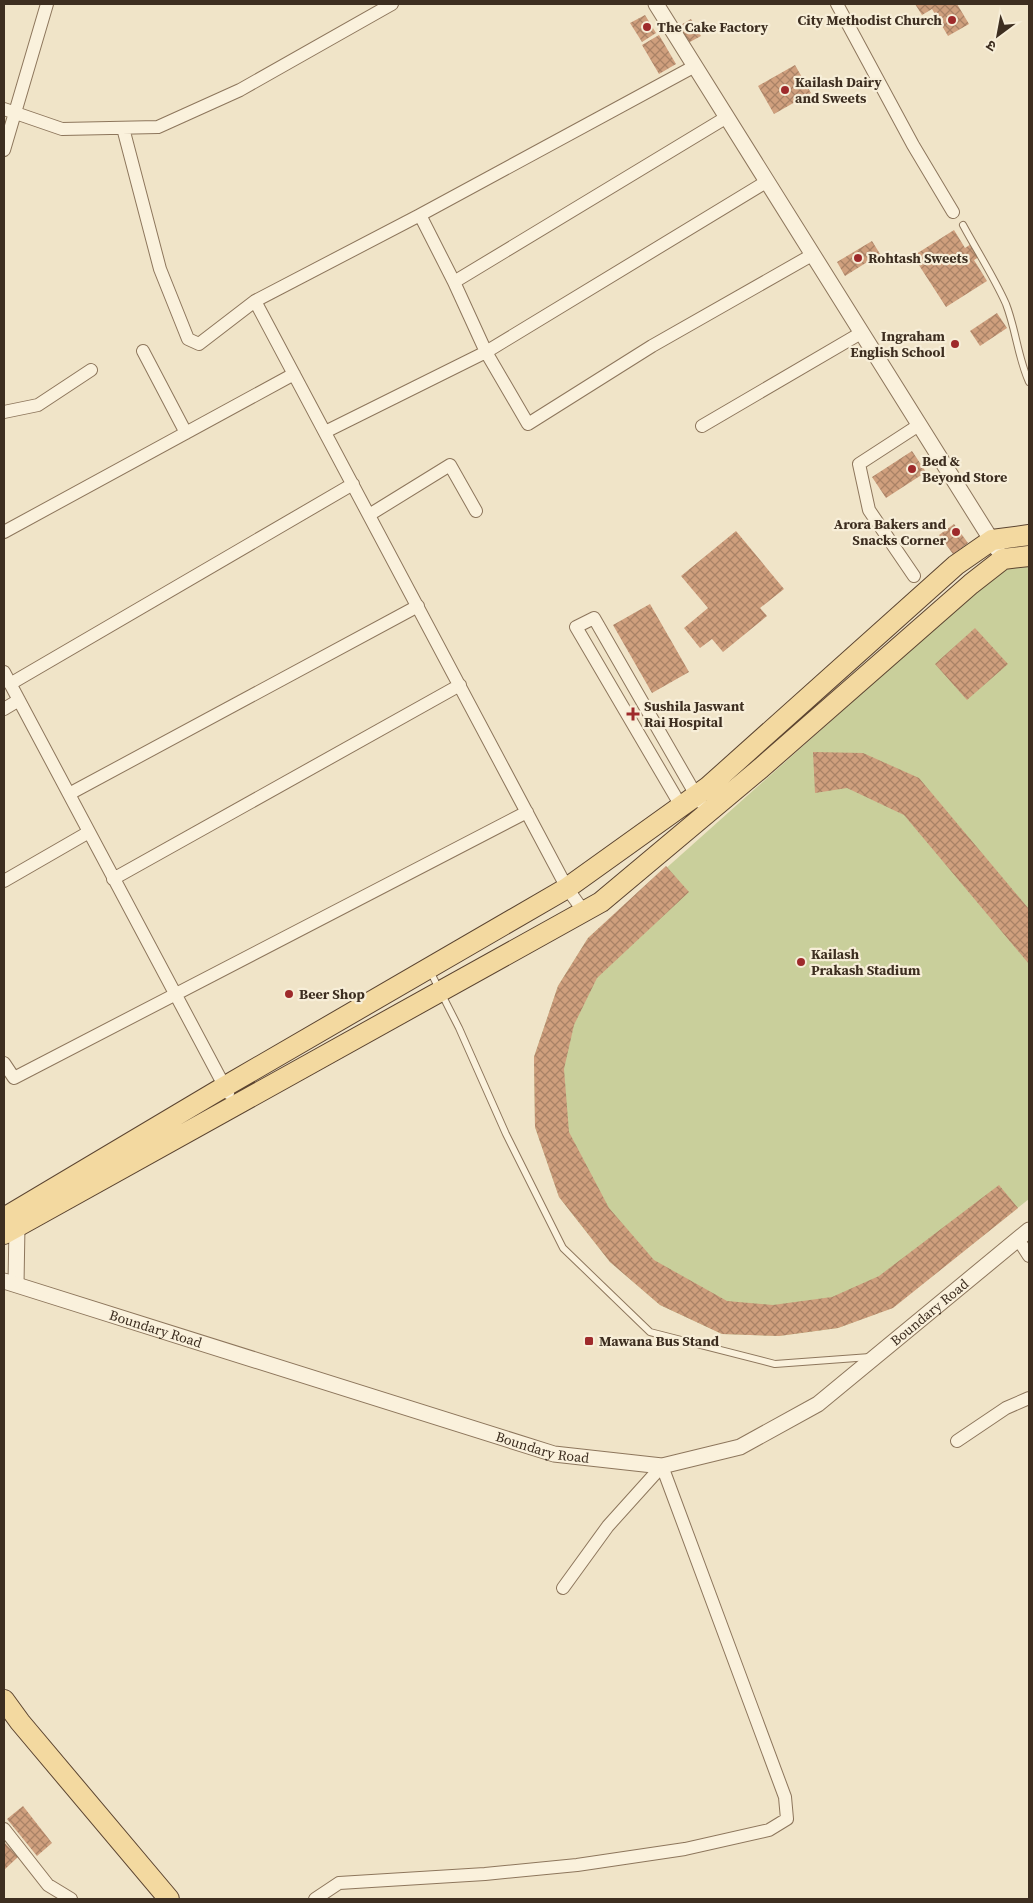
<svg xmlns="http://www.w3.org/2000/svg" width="1033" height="1903" viewBox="0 0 1033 1903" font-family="'Source Serif 4','Noto Sans Devanagari',serif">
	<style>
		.green { fill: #c9cf9b }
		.building { fill: url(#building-cross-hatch) }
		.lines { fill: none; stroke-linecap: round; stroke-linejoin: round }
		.service-casing { stroke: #8d765c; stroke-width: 8 }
		.minor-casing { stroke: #8d765c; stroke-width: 14 }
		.tertiary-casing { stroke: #8d765c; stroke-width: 17 }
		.primary-casing { stroke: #5b4430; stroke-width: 22 }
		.service { stroke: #faf1dc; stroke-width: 6 }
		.minor { stroke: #faf1dc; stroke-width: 12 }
		.tertiary { stroke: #faf1dc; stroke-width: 15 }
		.primary { stroke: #f3d9a0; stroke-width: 20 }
		.poi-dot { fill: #9e2a2b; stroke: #f7eed8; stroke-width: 2 }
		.labels { text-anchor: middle; stroke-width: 4.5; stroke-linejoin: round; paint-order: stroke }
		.poi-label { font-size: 14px; font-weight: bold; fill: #3d2e20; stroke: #f7eed8; text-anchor: start }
		.street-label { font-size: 14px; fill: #3d2e20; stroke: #f7eed8 }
	</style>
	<defs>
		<pattern id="building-cross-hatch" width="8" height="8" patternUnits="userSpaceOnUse" patternTransform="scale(1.25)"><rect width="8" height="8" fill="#cf9f7d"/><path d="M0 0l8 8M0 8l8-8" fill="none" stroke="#a98266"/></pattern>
	</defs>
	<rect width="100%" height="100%" fill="#f0e4c8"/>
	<path class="green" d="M1029 559V1199L892 1308 838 1328 779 1336 722 1334 660 1305 610 1262 559 1197 535 1127 534 1057 558 986 588 938 999 571Z"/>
	<path class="building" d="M915 4H957L969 24 948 36 932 9 922 15Z
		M645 15 656 33 642 42 630 23Z
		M691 19 701 36 688 43 679 26Z
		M659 35 676 64 659 74 642 45Z
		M795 65 811 93 774 114 758 86Z
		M954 230 965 248 971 244 979 257 974 260 987 281 946 307 913 256Z
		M872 241 880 254 845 276 837 262Z
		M997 313 1007 328 980 346 970 331Z
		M912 451 926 472 886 498 872 477Z
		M954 524 968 543 953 554 939 535Z
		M736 531 784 589 760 608 767 616 723 652 712 639 700 648 684 628 708 608 681 576Z
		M650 604 689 672 652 693 613 625Z
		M975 628 1008 664 967 700 935 664Z
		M813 752 863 753 919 778 1029 909V964L904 815 847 788 815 793Z
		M666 866 689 892 597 978 574 1025 564 1069 569 1132 609 1208 654 1260 727 1301 773 1305 832 1297 879 1276 999 1185 1018 1208 893 1308 838 1328 779 1336 722 1334 660 1305 610 1262 559 1197 535 1127 534 1057 558 986 588 938Z
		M23 1806 52 1843 37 1856 7 1819Z
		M4 1842 18 1857 4 1870Z"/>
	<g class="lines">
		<g class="service-casing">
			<path id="service" d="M963 225C977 251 994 277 1006 304 1016 330 1018 358 1029 382
				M430 971 459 1028 506 1134 563 1248 650 1332 775 1364 870 1357"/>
		</g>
		<g class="minor-casing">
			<path id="minor" d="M837 4 913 145 953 212
				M695 66 420 215 454 282 486 352 528 424 652 346 812 255
				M4 109 62 129 158 127 240 90 392 4
				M123 128 160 269 188 339 199 344 255 301 420 215
				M4 150 47 4
				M454 282 727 117
				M255 301 567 888 584 912
				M143 351 186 433
				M4 412 38 405 91 370
				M702 426 861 333
				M325 432 486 352 766 182
				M369 515 450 465 476 511
				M4 532 294 374
				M914 576 869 510 859 464 919 425
				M4 672 228 1093
				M10 684 353 484
				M4 709 19 700
				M69 794 418 606
				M681 806 576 627 594 618 700 802
				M113 879 460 685
				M4 881 89 832
				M4 1063 14 1078 527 812
				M1018 1239 1029 1256
				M957 1441 1006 1408 1029 1398
				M4 1829 48 1885 71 1899
				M315 1899 339 1883 485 1874 577 1865 685 1849 769 1830 787 1819 785 1797 662 1466 608 1526 563 1588"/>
		</g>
		<g class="tertiary-casing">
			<g id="tertiary">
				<path d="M656 4 997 549"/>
				<path d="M13 1219 17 1226 16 1284"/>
				<path id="s1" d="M4 1281 554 1454 662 1466 740 1447 818 1404 1029 1230"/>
			</g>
		</g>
		<g class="primary-casing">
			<path id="primary" d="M4 1218 224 1087 567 888 708 787 956 565 992 540 1029 535
				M4 1234 601 902 761 768 971 584 1003 559 1029 556
				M4 1700 20 1722 169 1899"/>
		</g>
		<use href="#service" class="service"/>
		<use href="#minor" class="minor"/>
		<use href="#tertiary" class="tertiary"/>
		<use href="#primary" class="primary"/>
	</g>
	<g class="poi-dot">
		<circle cx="952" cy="20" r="5"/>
		<circle cx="647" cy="27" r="5"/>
		<circle cx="785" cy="90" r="5"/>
		<circle cx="858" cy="258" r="5"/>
		<circle cx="955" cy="344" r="5"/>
		<circle cx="912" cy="469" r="5"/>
		<circle cx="956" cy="532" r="5"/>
		<path d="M630.5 706.5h5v5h5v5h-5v5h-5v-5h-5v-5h5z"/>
		<circle cx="801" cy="962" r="5"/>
		<circle cx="289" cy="994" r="5"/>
		<rect x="584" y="1336" width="10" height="10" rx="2.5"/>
	</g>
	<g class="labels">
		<g class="poi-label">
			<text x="942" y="25" text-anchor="end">City Methodist Church</text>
			<text x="657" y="32">The Cake Factory</text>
			<text x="795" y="87">Kailash Dairy<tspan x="795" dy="16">and Sweets</tspan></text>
			<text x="868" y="263">Rohtash Sweets</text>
			<text x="945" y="341" text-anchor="end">Ingraham<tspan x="945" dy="16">English School</tspan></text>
			<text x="922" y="466">Bed &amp;<tspan x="922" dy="16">Beyond Store</tspan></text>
			<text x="946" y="529" text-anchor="end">Arora Bakers and<tspan x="946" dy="16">Snacks Corner</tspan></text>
			<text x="644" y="711">Sushila Jaswant<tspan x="644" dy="16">Rai Hospital</tspan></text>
			<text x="811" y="959">Kailash<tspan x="811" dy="16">Prakash Stadium</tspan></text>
			<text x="299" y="999">Beer Shop</text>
			<text x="599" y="1346">Mawana Bus Stand</text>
		</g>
		<g class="street-label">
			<text dy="5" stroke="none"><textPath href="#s1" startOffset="999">Boundary Road</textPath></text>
			<text dy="5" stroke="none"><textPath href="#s1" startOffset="159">Boundary Road</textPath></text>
			<text dy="5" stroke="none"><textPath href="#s1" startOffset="564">Boundary Road</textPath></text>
		</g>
	</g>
	<rect width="1033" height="1903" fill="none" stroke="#3d2e20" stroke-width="10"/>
	<g transform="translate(998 35) rotate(212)" stroke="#f7eed8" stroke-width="4" paint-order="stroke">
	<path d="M0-4L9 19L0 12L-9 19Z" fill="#3d2e20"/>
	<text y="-8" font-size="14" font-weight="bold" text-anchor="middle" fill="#3d2e20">उ</text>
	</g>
</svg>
